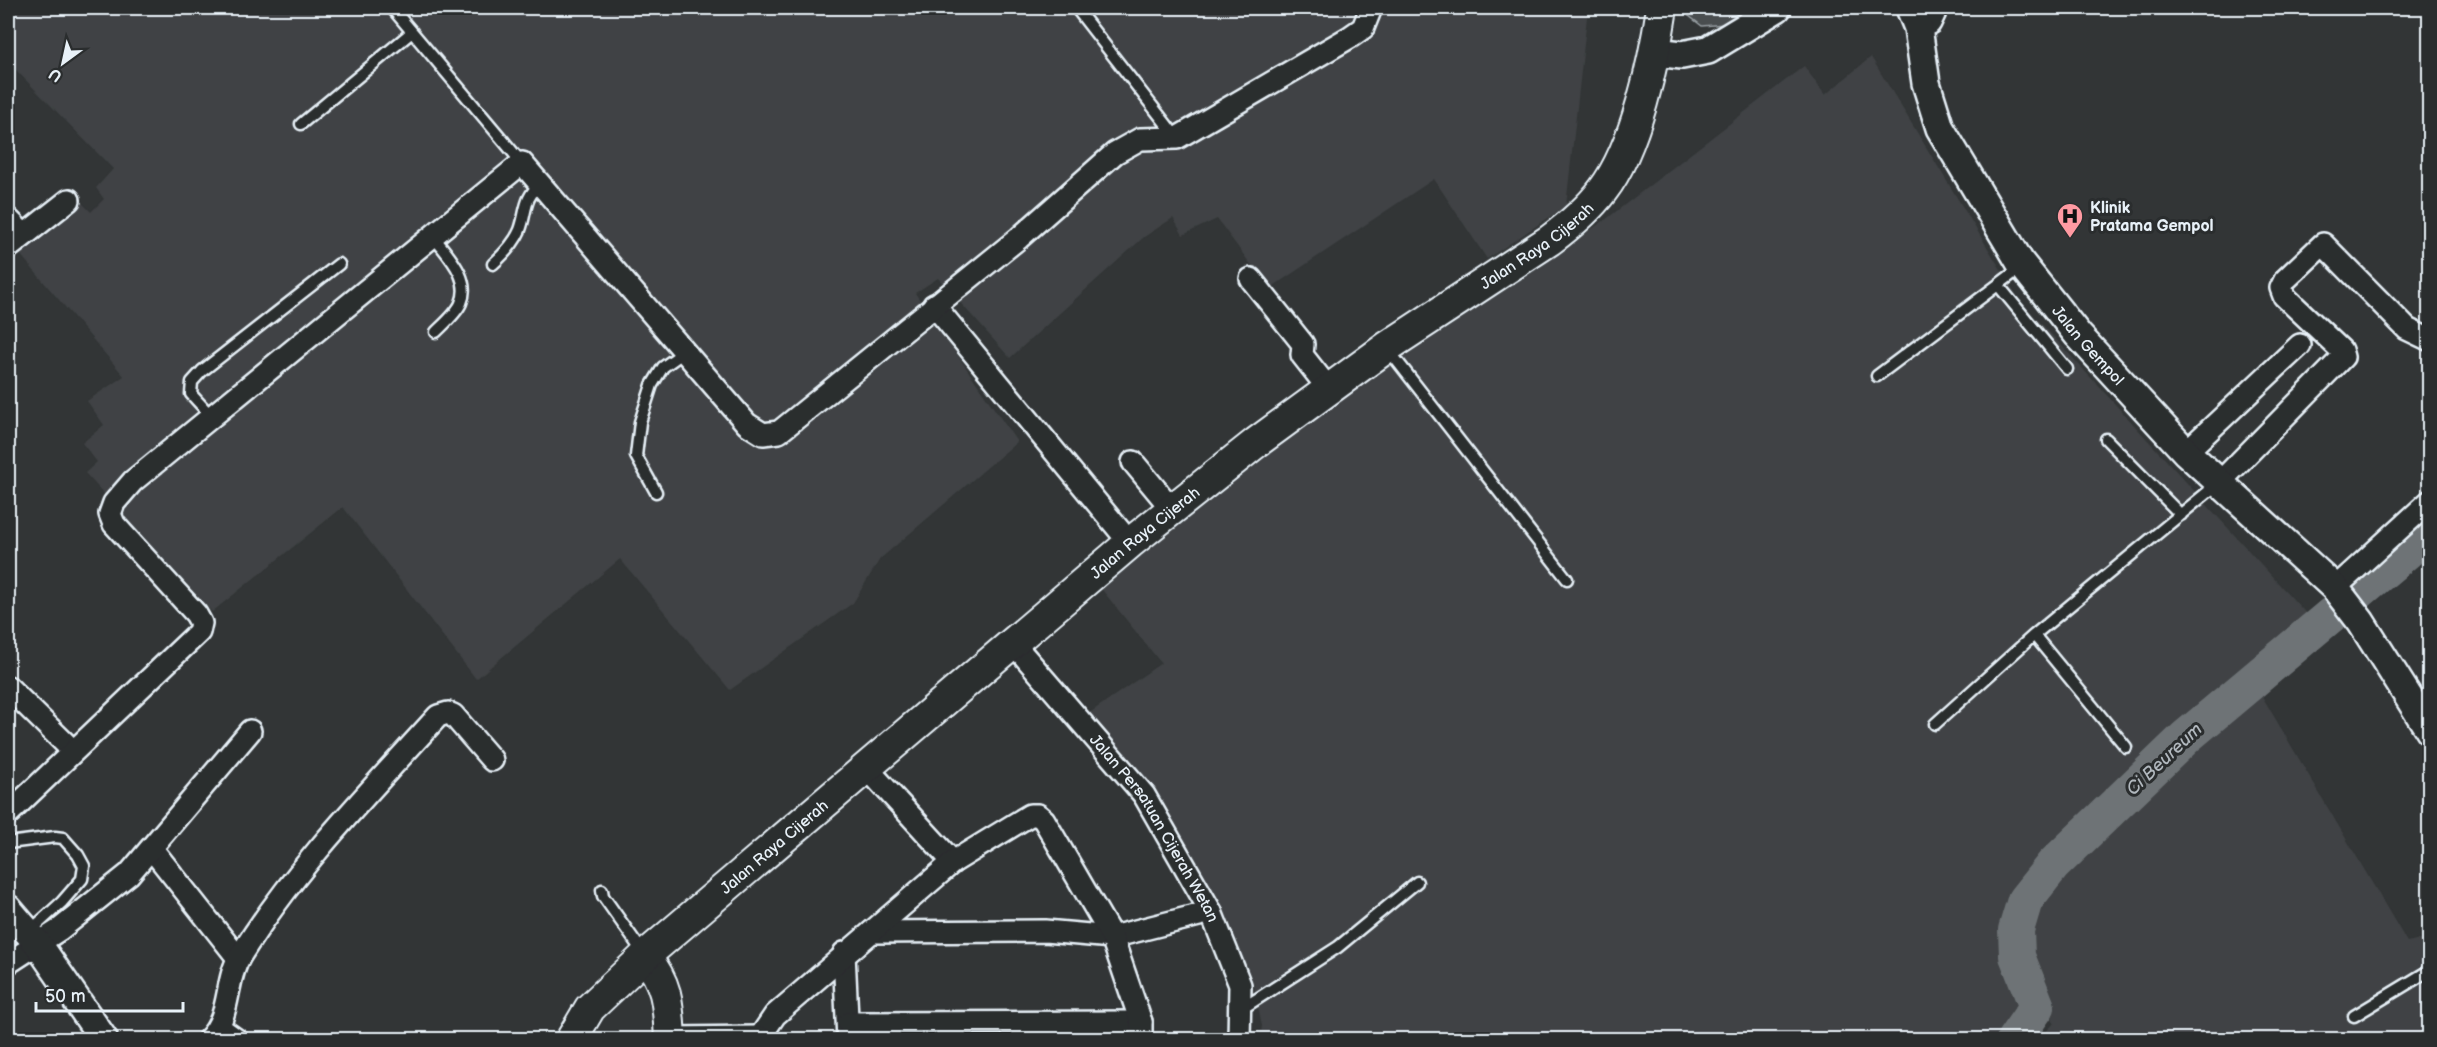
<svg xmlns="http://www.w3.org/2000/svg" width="2437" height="1047" viewBox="0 0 2437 1047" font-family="'Balsamiq Sans',sans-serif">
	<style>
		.built { fill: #3f4244 }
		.green { fill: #494d4f; stroke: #989fa4; stroke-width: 1.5 }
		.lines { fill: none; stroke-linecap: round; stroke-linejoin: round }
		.river { stroke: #6e7376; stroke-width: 36 }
		.service-casing { stroke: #e8f1f8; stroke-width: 15 }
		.minor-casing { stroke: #e8f1f8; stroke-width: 26 }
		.tertiary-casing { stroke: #e8f1f8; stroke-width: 32 }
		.secondary-casing { stroke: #e8f1f8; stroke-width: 34 }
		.service { stroke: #2a2d2e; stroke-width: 10 }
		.minor { stroke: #2a2d2e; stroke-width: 21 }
		.tertiary { stroke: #2a2d2e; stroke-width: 27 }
		.secondary { stroke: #2a2d2e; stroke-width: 30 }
		.labels { text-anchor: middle; stroke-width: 6; stroke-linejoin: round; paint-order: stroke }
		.poi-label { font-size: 16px; font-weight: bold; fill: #e8f1f8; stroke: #2a2d2e; text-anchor: start }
		.street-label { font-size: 16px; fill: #e8f1f8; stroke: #2a2d2e }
		.water-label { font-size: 18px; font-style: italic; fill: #b1b8be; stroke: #2a2d2e }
	</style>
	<rect width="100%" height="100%" fill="#323536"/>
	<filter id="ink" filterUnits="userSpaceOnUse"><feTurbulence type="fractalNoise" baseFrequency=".0167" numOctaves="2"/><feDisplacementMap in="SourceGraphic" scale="12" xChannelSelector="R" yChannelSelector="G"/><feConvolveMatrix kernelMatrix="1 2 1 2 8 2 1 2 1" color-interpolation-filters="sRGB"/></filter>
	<g filter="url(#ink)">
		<path class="built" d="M8 8H1588L1566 206 1487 259 1434 179 1269 289 1217 219 1183 235 1173 218 1144 237 1010 358 938 278 915 293 1017 442 880 559 853 603 730 690 620 559 476 679 343 507 212 612 85 473 97 462 82 443 104 425 87 401 124 376 19 253 82 203 91 212 104 199 96 188 113 169 8 62Z
			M1871 57 2019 299 2312 620 2023 885 2003 936 2023 1006 2011 1033 2003 1039H1260L1262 1026 1252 978 1184 840 1088 714 1161 663 1099 586 1252 455 1605 220 1804 66 1825 95Z
			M2259 691 2407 942 2429 937V1039H2039L2054 1023 2034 960 2031 922 2042 898Z"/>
		<path class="green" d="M1683 8H1755L1725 24 1702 26 1684 12Z"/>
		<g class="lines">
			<path class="river" d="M2014 1040 2037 1007 2017 956 2016 930 2025 900 2053 865 2186 737 2430 532"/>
			<g class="service-casing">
				<path id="service" d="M392 8 522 163
					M1076 8 1177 138
					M301 124 412 32
					M434 237C447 255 472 278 461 303 457 313 444 324 436 332
					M493 264C503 255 514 244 520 230 527 211 523 198 541 184
					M1998 285 2067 369
					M1387 348 1567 579
					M1877 376 2023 266
					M212 417 191 394 192 382 202 371 339 264
					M2106 439 2181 515
					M656 492 636 456 640 422 652 385 663 367 684 352
					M2034 635 2126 747
					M1935 724 2034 635 2220 482
					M8 843 55 837 63 838 78 855 84 866 82 879 62 902 29 932
					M602 890 603 896 644 954
					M1240 1010 1338 947 1417 882
					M2354 1016 2430 970"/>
			</g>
			<g class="minor-casing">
				<g id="minor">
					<path d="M1918 28 1930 23 1937 8"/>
					<path d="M8 219 24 235"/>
					<path d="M8 248 69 200"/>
					<path d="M1251 279 1303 344 1302 355 1328 388"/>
					<path d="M934 305 1130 543"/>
					<path d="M2186 452 2300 345"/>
					<path d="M1133 462 1172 509"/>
					<path d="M2220 482 2343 357 2341 350 2284 296 2281 288 2285 280 2323 244 2407 329 2430 340"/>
					<path d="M2335 588 2430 501"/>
					<path id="s1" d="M1013 643 1144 795 1211 912 1240 985 1239 1040"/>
					<path d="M8 687 73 751"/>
					<path d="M866 767 953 862"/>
					<path d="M8 814 199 632 201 623 196 614 114 524 110 514 114 503 133 481 522 163 747 424 763 434 779 432 1019 238 1115 153 1140 139 1177 138 1350 37 1363 28 1371 8"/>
					<path d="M152 849 238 958"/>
					<path d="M872 932 1045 931 1112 937 1211 912"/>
					<path d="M844 953 848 1040"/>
					<path d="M8 963 59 930 129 874 250 731"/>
					<path d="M848 1023 1141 1022"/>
					<path d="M220 1028 237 1040"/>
					<path d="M760 1037 775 1015 953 862 1030 815H1038L1044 820 1112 937 1141 1022V1040"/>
					<path d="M670 1038 760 1037V1040"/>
					<path d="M208 1040C232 1016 224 982 240 956 294 869 370 791 438 716L448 713 453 715 492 760"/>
				</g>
			</g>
			<g class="tertiary-casing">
				<g id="tertiary">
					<path id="s2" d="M1910 8 1918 28 1926 83 1940 128 2020 262 2078 335 2186 452 2335 588 2361 622 2430 731"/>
					<path d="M1655 52 1682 55 1708 50 1777 8"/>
					<path d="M8 909 38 944 104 1040"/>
				</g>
			</g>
			<g class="secondary-casing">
				<g id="secondary">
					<path d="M645 956C668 985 668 1003 670 1040"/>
					<path id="s3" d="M571 1040 590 1008 645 956 1130 543 1257 442 1387 347 1550 240C1570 225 1588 210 1603 190 1636 147 1654 61 1662 8"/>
				</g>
			</g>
			<use href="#service" class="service"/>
			<use href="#minor" class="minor"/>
			<use href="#tertiary" class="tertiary"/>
			<use href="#secondary" class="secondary"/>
		</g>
	</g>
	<defs>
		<g id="hospital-pin" transform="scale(1.35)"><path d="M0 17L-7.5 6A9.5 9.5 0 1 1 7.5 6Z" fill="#ff9aa2" stroke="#2a2d2e"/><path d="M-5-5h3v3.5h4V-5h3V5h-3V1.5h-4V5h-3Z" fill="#111"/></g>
	</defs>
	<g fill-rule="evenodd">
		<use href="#hospital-pin" x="2070" y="216"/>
	</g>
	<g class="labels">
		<g class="poi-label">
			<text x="2090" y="213">Klinik<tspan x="2090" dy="18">Pratama Gempol</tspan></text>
		</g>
		<g class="street-label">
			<text dy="6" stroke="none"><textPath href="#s3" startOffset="1254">Jalan Raya Cijerah</textPath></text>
			<text dy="6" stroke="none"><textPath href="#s2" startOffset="388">Jalan Gempol</textPath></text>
			<text dy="6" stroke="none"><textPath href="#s3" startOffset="768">Jalan Raya Cijerah</textPath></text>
			<text dy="6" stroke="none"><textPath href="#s1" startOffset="234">Jalan Persatuan Cijerah Wetan</textPath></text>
			<text dy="6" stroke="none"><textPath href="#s3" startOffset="282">Jalan Raya Cijerah</textPath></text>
		</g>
		<g class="water-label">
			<text transform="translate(2164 759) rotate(-43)" y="6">Ci Beureum</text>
		</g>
	</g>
	<rect width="2437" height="1047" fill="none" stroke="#2a2d2e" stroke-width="30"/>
	<rect x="15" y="15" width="2407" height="1017" fill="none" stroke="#e8f1f8" stroke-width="2" filter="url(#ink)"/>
	<g transform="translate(63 63) rotate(213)" stroke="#2a2d2e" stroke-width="4.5" paint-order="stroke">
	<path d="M0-4.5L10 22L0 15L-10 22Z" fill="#e8f1f8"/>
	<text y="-9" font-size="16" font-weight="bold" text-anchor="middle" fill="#e8f1f8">U</text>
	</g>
	<path d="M36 1002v9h147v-9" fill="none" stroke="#e8f1f8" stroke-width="3"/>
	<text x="45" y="1002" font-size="18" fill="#e8f1f8" stroke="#2a2d2e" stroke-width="4.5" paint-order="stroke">50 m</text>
</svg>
